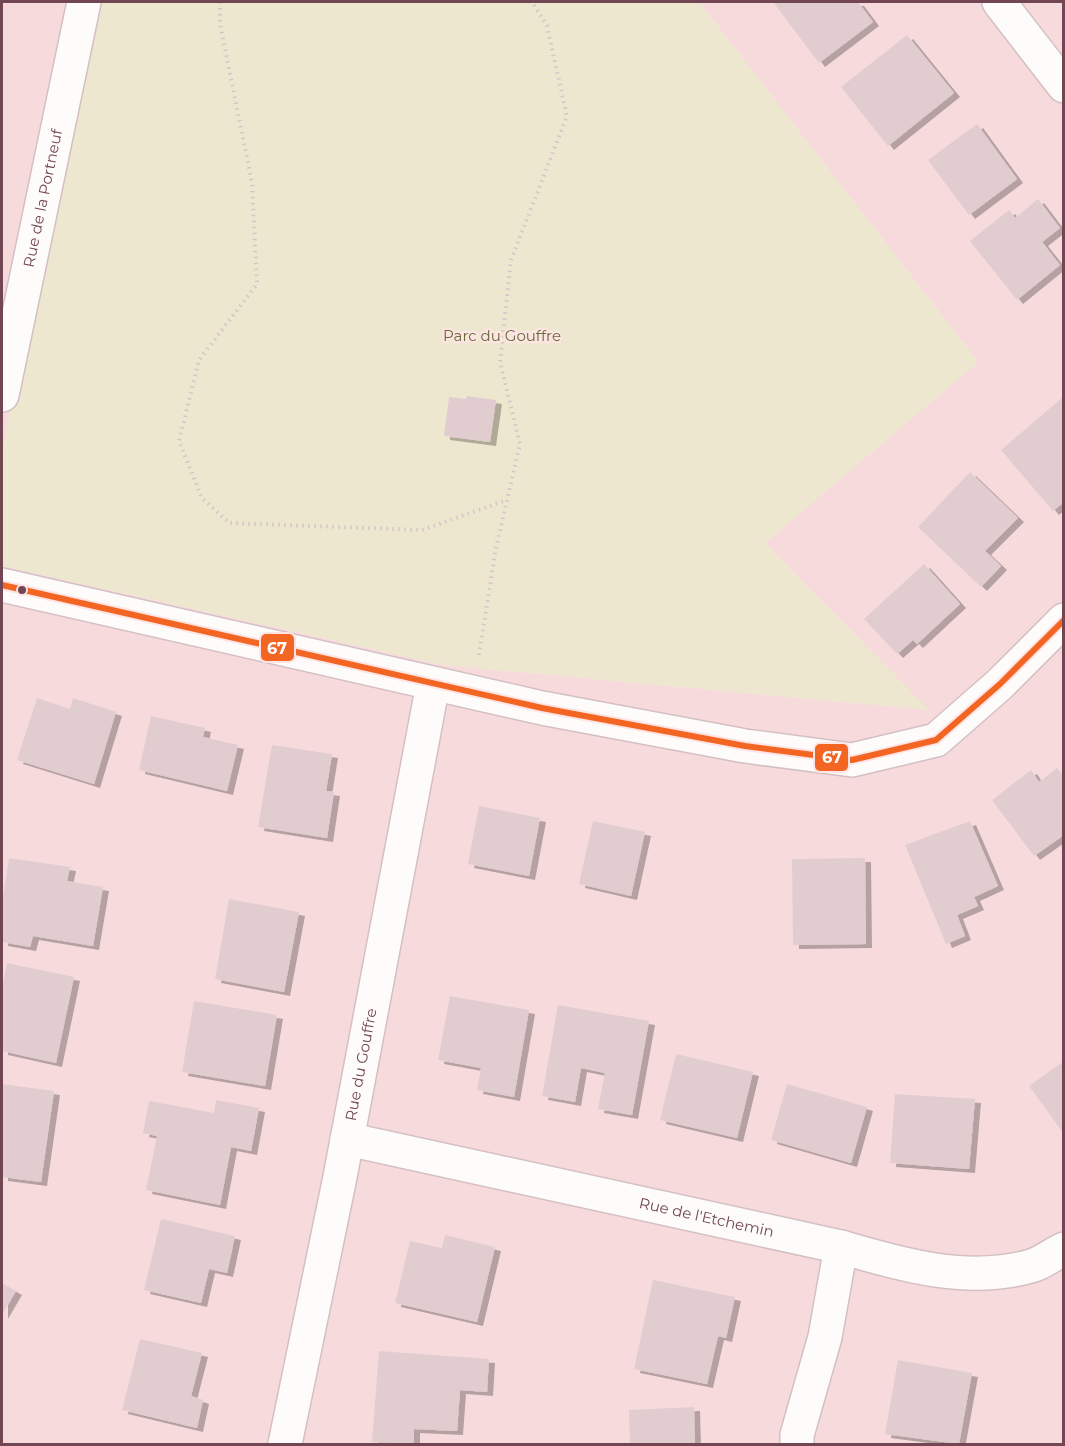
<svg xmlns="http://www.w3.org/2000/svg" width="1065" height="1446" viewBox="0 0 1065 1446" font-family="Montserrat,sans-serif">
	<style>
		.residential { fill: #f7dbdc }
		.green { fill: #eee7cf }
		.building { fill: #e1cdd0; filter: url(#shadow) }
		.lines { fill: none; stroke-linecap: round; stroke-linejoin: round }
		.street-casing { stroke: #d4c0c3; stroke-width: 36 }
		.path { stroke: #d4c5c9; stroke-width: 4; stroke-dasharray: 1.5 4.5; stroke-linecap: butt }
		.street { stroke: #fefbfb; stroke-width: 33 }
		.bus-1-casing { stroke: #ffe4e4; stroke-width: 10 }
		.bus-1 { stroke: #f26522; stroke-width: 6 }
		.bus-dot { fill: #724652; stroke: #ffe4e4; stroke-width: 2 }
		.labels { text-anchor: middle; stroke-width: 4.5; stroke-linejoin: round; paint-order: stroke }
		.street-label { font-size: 15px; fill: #724652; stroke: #ffe4e4 }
		.park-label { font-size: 15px; fill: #686c3a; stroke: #ffe4e4 }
		.line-badge { stroke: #ffe4e4; stroke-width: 2 }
		.badge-label { font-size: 16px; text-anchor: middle; font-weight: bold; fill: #fff }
	</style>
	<defs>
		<filter id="shadow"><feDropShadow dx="6" dy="4" stdDeviation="0" flood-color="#0004"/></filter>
	</defs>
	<rect width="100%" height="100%" fill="#f5e5e5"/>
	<path class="residential" d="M2 2H86L2 454Z
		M699 2H1063V1444H2V566L443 665 928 710 764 543 978 362Z"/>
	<path class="green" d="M86 2H699L978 362 765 543 929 710 443 665 2 566V454Z"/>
	<path class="building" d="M773 2H858L873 22 819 63Z
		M907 35 954 93 888 146 841 87Z
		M977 124 1017 179 969 215 928 160Z
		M1038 199 1060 228 1042 242 1060 265 1017 300 970 241 1009 210 1015 218Z
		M467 396 496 400 490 442 444 436 449 397 466 399Z
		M1064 396V502L1053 511 1001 450Z
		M970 472 1018 518 985 551 1001 566 981 587 918 527Z
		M924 564 960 604 917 644 913 640 897 654 864 619Z
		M37 698 70 709 73 698 116 712 94 784 17 760Z
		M151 716 205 728 203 737 238 745 227 791 139 770Z
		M272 745 332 754 326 791 334 792 327 838 258 827Z
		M1057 768 1064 776V835L1034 856 992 800 1031 770 1039 782Z
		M479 806 540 818 529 876 468 864Z
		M593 821 645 832 631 896 579 884Z
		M970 821 998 886 974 897 978 906 957 915 965 936 946 944 905 845Z
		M9 858 70 867 67 881 103 887 93 946 33 936 30 947 2 942V903Z
		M865 858 866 944 793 945 792 859Z
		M229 899 299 912 284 992 215 979Z
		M7 963 74 977 56 1063 2 1051V990Z
		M450 996 529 1010 514 1097 477 1090 481 1068 438 1060Z
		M194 1001 277 1015 265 1086 182 1072Z
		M558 1005 649 1021 632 1115 598 1109 605 1073 581 1068 575 1102 542 1096Z
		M676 1054 753 1072 737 1138 660 1120Z
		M1064 1061V1134L1029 1086Z
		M2 1084 54 1091 41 1182 2 1177Z
		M787 1084 867 1107 851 1163 771 1140Z
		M895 1094 975 1099 969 1169 890 1163Z
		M216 1100 259 1108 251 1151 231 1147 220 1205 146 1190 157 1136 143 1133 149 1101 214 1113Z
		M161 1219 235 1236 227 1273 209 1269 201 1303 144 1290Z
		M445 1235 495 1247 477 1322 395 1303 410 1241 442 1248Z
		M653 1280 735 1297 726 1338 718 1336 707 1384 634 1369Z
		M2 1283 16 1291 2 1315Z
		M140 1339 202 1353 191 1396 203 1400 197 1428 122 1410Z
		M379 1351 489 1359 487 1392 460 1390 457 1431 414 1429V1444L372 1442Z
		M898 1360 972 1373 959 1444 885 1434Z
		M694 1407 695 1444H630L629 1410Z"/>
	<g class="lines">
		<g class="street-casing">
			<g id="street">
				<path d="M999 2 1064 86"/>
				<path id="s1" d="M2 395 84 2"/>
				<path d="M2 585 542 708 745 746 852 760 936 740 1000 684 1064 620"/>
				<path id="s2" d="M347 1139 841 1247C902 1265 968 1284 1031 1266 1042 1263 1053 1254 1064 1249"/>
				<path id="s3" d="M285 1444 340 1177 433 684"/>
				<path d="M797 1444V1435L825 1337 841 1247"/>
			</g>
		</g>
		<path class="path" d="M220 2V24L252 183 257 284 199 360 179 441 202 498 229 523 422 530 507 500
			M479 655 496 548 520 444 500 362 511 260 567 116 547 26 532 2"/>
		<use href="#street" class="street"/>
		<g class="bus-1-casing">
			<path id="bus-1" d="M2 585 542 708 745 746 852 760 936 740 1000 684 1064 620"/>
		</g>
		<use href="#bus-1" class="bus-1"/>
	</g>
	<circle class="bus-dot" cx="22" cy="590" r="5"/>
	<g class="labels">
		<g class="street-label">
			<text dy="5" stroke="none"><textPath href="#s1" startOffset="201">Rue de la Portneuf</textPath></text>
			<text dy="5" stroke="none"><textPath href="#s3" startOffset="387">Rue du Gouffre</textPath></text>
			<text dy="5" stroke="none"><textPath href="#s2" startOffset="368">Rue de l'Etchemin</textPath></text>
		</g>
		<g class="park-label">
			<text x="502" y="341">Parc du Gouffre</text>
		</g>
	</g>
	<g class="line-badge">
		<rect x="260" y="633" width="35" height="29" rx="6" fill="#f26522"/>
		<rect x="814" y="743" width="35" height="29" rx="6" fill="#f26522"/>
	</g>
	<g class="badge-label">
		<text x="277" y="654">67</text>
		<text x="832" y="763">67</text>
	</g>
	<rect width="1065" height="1446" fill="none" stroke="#724652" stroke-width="6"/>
</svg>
